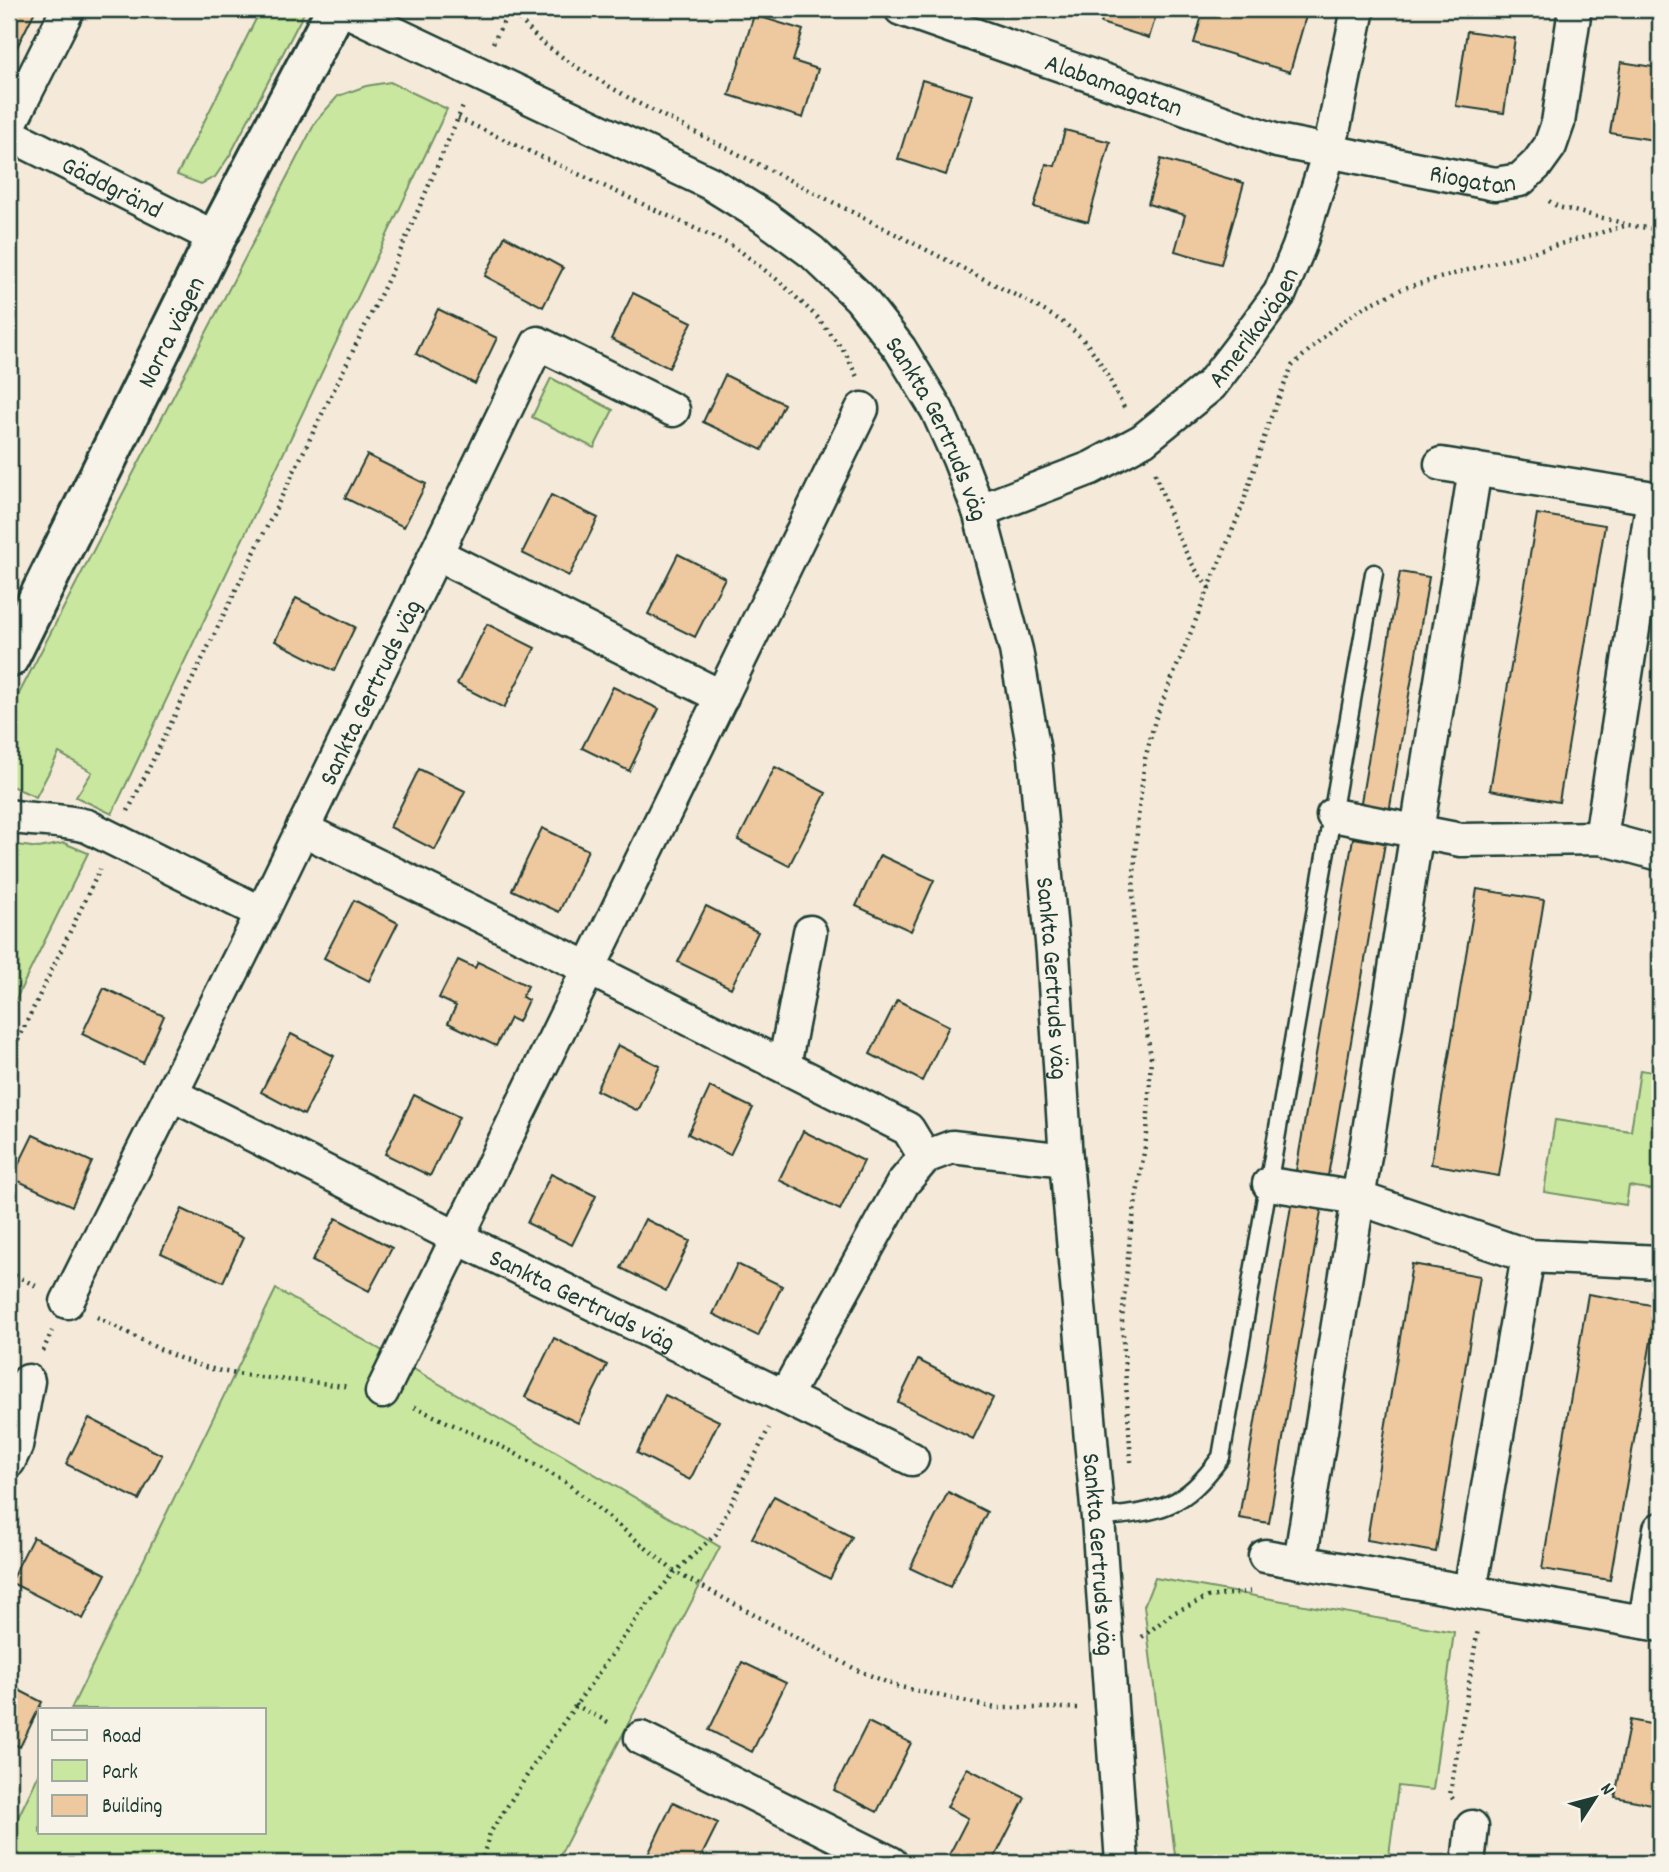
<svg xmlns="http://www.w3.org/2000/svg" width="1669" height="1872" viewBox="0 0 1669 1872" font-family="Dekko,sans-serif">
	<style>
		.green { fill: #c9e79e; stroke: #749269; stroke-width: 2 }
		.building { fill: #eec89e; stroke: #1f3d34; stroke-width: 2 }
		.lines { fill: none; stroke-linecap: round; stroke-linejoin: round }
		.lane-casing { stroke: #1f3d34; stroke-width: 21 }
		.street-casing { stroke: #1f3d34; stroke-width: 37 }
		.secondary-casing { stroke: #1f3d34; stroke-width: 44 }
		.path { stroke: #1f3d34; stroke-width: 4.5; stroke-dasharray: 2 5; stroke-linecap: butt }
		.lane { stroke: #f7f3e8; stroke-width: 16 }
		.street { stroke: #f7f3e8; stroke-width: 32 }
		.secondary { stroke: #f7f3e8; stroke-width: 38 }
		.labels { text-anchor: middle; stroke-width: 5; stroke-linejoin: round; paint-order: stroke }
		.street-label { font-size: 26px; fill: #1f3d34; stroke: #f7f3e8 }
	</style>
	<rect width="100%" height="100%" fill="#f5ead9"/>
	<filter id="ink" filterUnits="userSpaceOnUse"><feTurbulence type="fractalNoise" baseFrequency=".0143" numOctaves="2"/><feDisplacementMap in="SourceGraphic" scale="14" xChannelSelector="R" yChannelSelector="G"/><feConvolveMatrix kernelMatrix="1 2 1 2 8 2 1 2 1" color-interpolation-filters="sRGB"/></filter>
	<g filter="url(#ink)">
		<path class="green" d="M261 9H306L230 155 215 177 201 184 177 175Z
			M390 82 447 109 112 814 76 797 92 772 59 753 36 797 9 785V713L316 121 338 96 366 86Z
			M551 378 613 410 594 448 532 417Z
			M64 843 88 853 9 1013V844L39 848Z
			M1640 1070 1660 1073V1191L1629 1186 1626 1205 1544 1192 1555 1120 1631 1131Z
			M276 1289 720 1547 556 1863H9V1836L40 1772V1832H264V1709H71Z
			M1155 1578 1454 1632 1433 1790 1398 1786 1388 1863H1176L1144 1606Z"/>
		<path class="building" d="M9 9H36L15 51 9 47Z
			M1105 9H1158L1149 38 1101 23Z
			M1204 9H1308L1290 72 1194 43Z
			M754 15 803 30 793 61 818 69 803 118 729 95Z
			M1467 31 1515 38 1504 113 1456 106Z
			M1621 62 1660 68V141L1610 133Z
			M922 80 972 95 946 175 898 159Z
			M1065 130 1110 142 1088 222 1034 207 1046 164 1055 166Z
			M1161 159 1244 183 1221 264 1175 251 1185 215 1148 204Z
			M505 236 563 268 543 307 485 276Z
			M633 293 692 322 669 368 611 339Z
			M438 309 497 338 475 384 416 354Z
			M725 375 784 404 762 450 703 422Z
			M367 455 426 484 404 527 345 498Z
			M551 495 598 518 569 576 522 553Z
			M1537 514 1605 525 1559 802 1490 790Z
			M678 554 725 578 695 637 648 614Z
			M1400 572 1429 577 1389 813 1360 808Z
			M296 598 355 627 334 671 275 641Z
			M487 624 535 648 504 708 457 684Z
			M613 687 659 709 629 771 582 748Z
			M775 767 826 793 789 866 738 840Z
			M419 769 465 791 435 850 390 827Z
			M542 828 588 850 559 912 512 890Z
			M1353 838 1385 843 1328 1176 1296 1171Z
			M880 855 934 880 911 931 856 906Z
			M1477 889 1544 900 1499 1176 1431 1164Z
			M354 900 398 923 369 981 324 958Z
			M706 906 758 932 731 988 678 962Z
			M458 960 475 968 478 962 528 986 522 997 528 1000 518 1022 510 1018 496 1046 448 1023 456 1006 439 998Z
			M104 988 164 1016 143 1063 82 1034Z
			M897 1000 949 1026 922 1081 870 1054Z
			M291 1034 334 1056 304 1115 261 1092Z
			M618 1045 660 1066 638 1111 596 1090Z
			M710 1087 753 1108 730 1155 688 1134Z
			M414 1095 459 1117 430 1176 385 1154Z
			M803 1131 864 1161 840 1210 779 1180Z
			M33 1135 92 1162 72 1206 12 1178Z
			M551 1174 596 1196 572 1245 527 1223Z
			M1292 1200 1322 1205 1269 1523 1239 1518Z
			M182 1209 243 1238 223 1282 161 1253Z
			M336 1218 392 1248 369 1291 312 1261Z
			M645 1219 690 1241 666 1291 621 1268Z
			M737 1264 782 1286 758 1336 713 1314Z
			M1412 1264 1480 1276 1436 1552 1367 1540Z
			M1588 1294 1657 1306 1610 1580 1542 1569Z
			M554 1338 607 1365 578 1423 525 1397Z
			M918 1360 993 1398 973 1439 898 1402Z
			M665 1395 719 1421 690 1480 637 1453Z
			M89 1418 162 1455 139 1500 66 1464Z
			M948 1492 987 1512 950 1587 910 1568Z
			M774 1496 852 1537 830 1579 752 1538Z
			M33 1537 106 1574 83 1619 10 1582Z
			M742 1662 786 1683 752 1752 709 1730Z
			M9 1685 42 1702 20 1747 9 1742Z
			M1630 1720 1660 1726V1789L1657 1805 1615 1797Z
			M868 1722 911 1743 877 1812 834 1790Z
			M967 1768 1025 1798 992 1863H965L949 1855 968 1818 947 1807Z
			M673 1802 718 1823 698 1863H644Z"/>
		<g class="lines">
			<g class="lane-casing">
				<path id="lane" d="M1098 1518C1161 1511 1182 1510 1221 1457L1374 573"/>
			</g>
			<g class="street-casing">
				<g id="street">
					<path id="s1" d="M343 9 710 183 763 216 812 252 860 298 900 349 937 410 959 459 979 511 1016 650 1035 757 1053 953 1066 1160 1098 1518 1122 1863"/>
					<path id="s2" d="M901 9 1277 141 1495 184 1520 180 1537 164 1550 146 1558 123 1575 9"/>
					<path d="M9 126 68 9"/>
					<path id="s3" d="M9 134 216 238"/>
					<path d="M1441 464 1660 499"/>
					<path id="s4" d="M979 511 1091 468 1143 440 1211 385 1241 346 1280 293 1299 247 1329 152 1358 9"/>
					<path d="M436 554 722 697"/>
					<path d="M1333 815 1461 840 1601 838 1660 854"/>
					<path d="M9 816C35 821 61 819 87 826L262 913"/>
					<path d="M302 829 590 969 908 1129 925 1157"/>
					<path d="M1601 838 1653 498"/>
					<path d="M784 1066 810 932"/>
					<path id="s5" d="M171 1094 458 1238 912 1459"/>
					<path d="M1269 1184 1358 1198 1528 1256 1660 1262"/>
					<path id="s6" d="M67 1302 262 913 538 343 673 410"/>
					<path d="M382 1392 862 409"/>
					<path d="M785 1396 903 1183 925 1157 952 1147 1066 1160"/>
					<path d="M9 1461 16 1446 28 1381"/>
					<path d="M1265 1556 1660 1625"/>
					<path d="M1300 1562 1475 469"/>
					<path d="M1470 1591 1528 1256"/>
					<path d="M1645 1622 1660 1529"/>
					<path d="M641 1738 891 1863"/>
					<path d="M1468 1863 1472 1827"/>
				</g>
			</g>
			<g class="secondary-casing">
				<g id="secondary">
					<path id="s7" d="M9 658 216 238 336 9"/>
				</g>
			</g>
			<path class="path" d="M510 9 539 40 573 65 636 102 1029 302C1044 311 1062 320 1075 332 1099 352 1111 385 1126 411
				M493 43 510 9
				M458 118 735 247 780 282 818 318 846 354 857 377
				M1549 201 1558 207 1627 224
				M1155 473C1170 514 1181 554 1209 588
				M128 811 390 275 464 104
				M9 1059 100 869
				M9 1272 36 1286
				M97 1317C132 1334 167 1356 205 1367 251 1380 302 1379 349 1387
				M43 1351 52 1331
				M414 1407 511 1451 567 1483 675 1572 857 1670 896 1686 995 1708H1077
				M1131 1462 1122 1320 1130 1236 1147 1134 1151 1057 1136 967 1133 888 1138 817 1145 759 1155 720 1242 507 1269 422 1292 366 1329 332 1362 308 1404 288 1628 225 1660 230
				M1142 1637 1173 1613 1208 1597 1254 1591
				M575 1705 612 1724
				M1453 1799 1450 1795 1478 1629
				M481 1863 490 1833 535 1763 640 1614 675 1572 716 1534 769 1428"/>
			<use href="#lane" class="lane"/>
			<use href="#street" class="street"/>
			<use href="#secondary" class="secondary"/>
		</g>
	</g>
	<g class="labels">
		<g class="street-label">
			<text dy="9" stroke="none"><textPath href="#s2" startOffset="226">Alabamagatan</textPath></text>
			<text dy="9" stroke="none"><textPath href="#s2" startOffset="598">Riogatan</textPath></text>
			<text dy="9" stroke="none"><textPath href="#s3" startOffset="116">Gäddgränd</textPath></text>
			<text dy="9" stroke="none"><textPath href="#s4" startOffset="338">Amerikavägen</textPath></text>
			<text dy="9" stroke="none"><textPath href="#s7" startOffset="364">Norra vägen</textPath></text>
			<text dy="9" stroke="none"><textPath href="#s1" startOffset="749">Sankta Gertruds väg</textPath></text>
			<text dy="9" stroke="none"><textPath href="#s6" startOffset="681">Sankta Gertruds väg</textPath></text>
			<text dy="9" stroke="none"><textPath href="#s1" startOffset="1316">Sankta Gertruds väg</textPath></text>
			<text dy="9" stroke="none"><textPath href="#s5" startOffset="460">Sankta Gertruds väg</textPath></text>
			<text dy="9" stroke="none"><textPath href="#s1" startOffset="1894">Sankta Gertruds väg</textPath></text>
		</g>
	</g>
	<rect width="1669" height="1872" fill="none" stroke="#f7f3e8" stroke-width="35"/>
	<rect x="18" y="18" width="1634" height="1837" fill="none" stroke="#1f3d34" stroke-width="2.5" filter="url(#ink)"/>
	<rect x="38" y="1708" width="228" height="126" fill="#f7f3e8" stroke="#a1aaa0" stroke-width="2"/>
	<rect x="52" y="1730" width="35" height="10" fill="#f7f3e8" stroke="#a1aaa0" stroke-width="2"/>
	<text x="102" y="1742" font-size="21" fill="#1f3d34">Road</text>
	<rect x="52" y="1760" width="35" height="21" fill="#c9e79e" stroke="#a1aaa0" stroke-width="2"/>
	<text x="102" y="1778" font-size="21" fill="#1f3d34">Park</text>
	<rect x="52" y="1795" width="35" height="21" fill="#eec89e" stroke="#a1aaa0" stroke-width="2"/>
	<text x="102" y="1812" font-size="21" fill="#1f3d34">Building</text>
	<g transform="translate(1595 1798) rotate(54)" stroke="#f7f3e8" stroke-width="5" paint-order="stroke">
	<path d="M0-5L12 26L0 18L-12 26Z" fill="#1f3d34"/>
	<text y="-10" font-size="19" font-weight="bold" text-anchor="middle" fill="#1f3d34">N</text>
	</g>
</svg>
